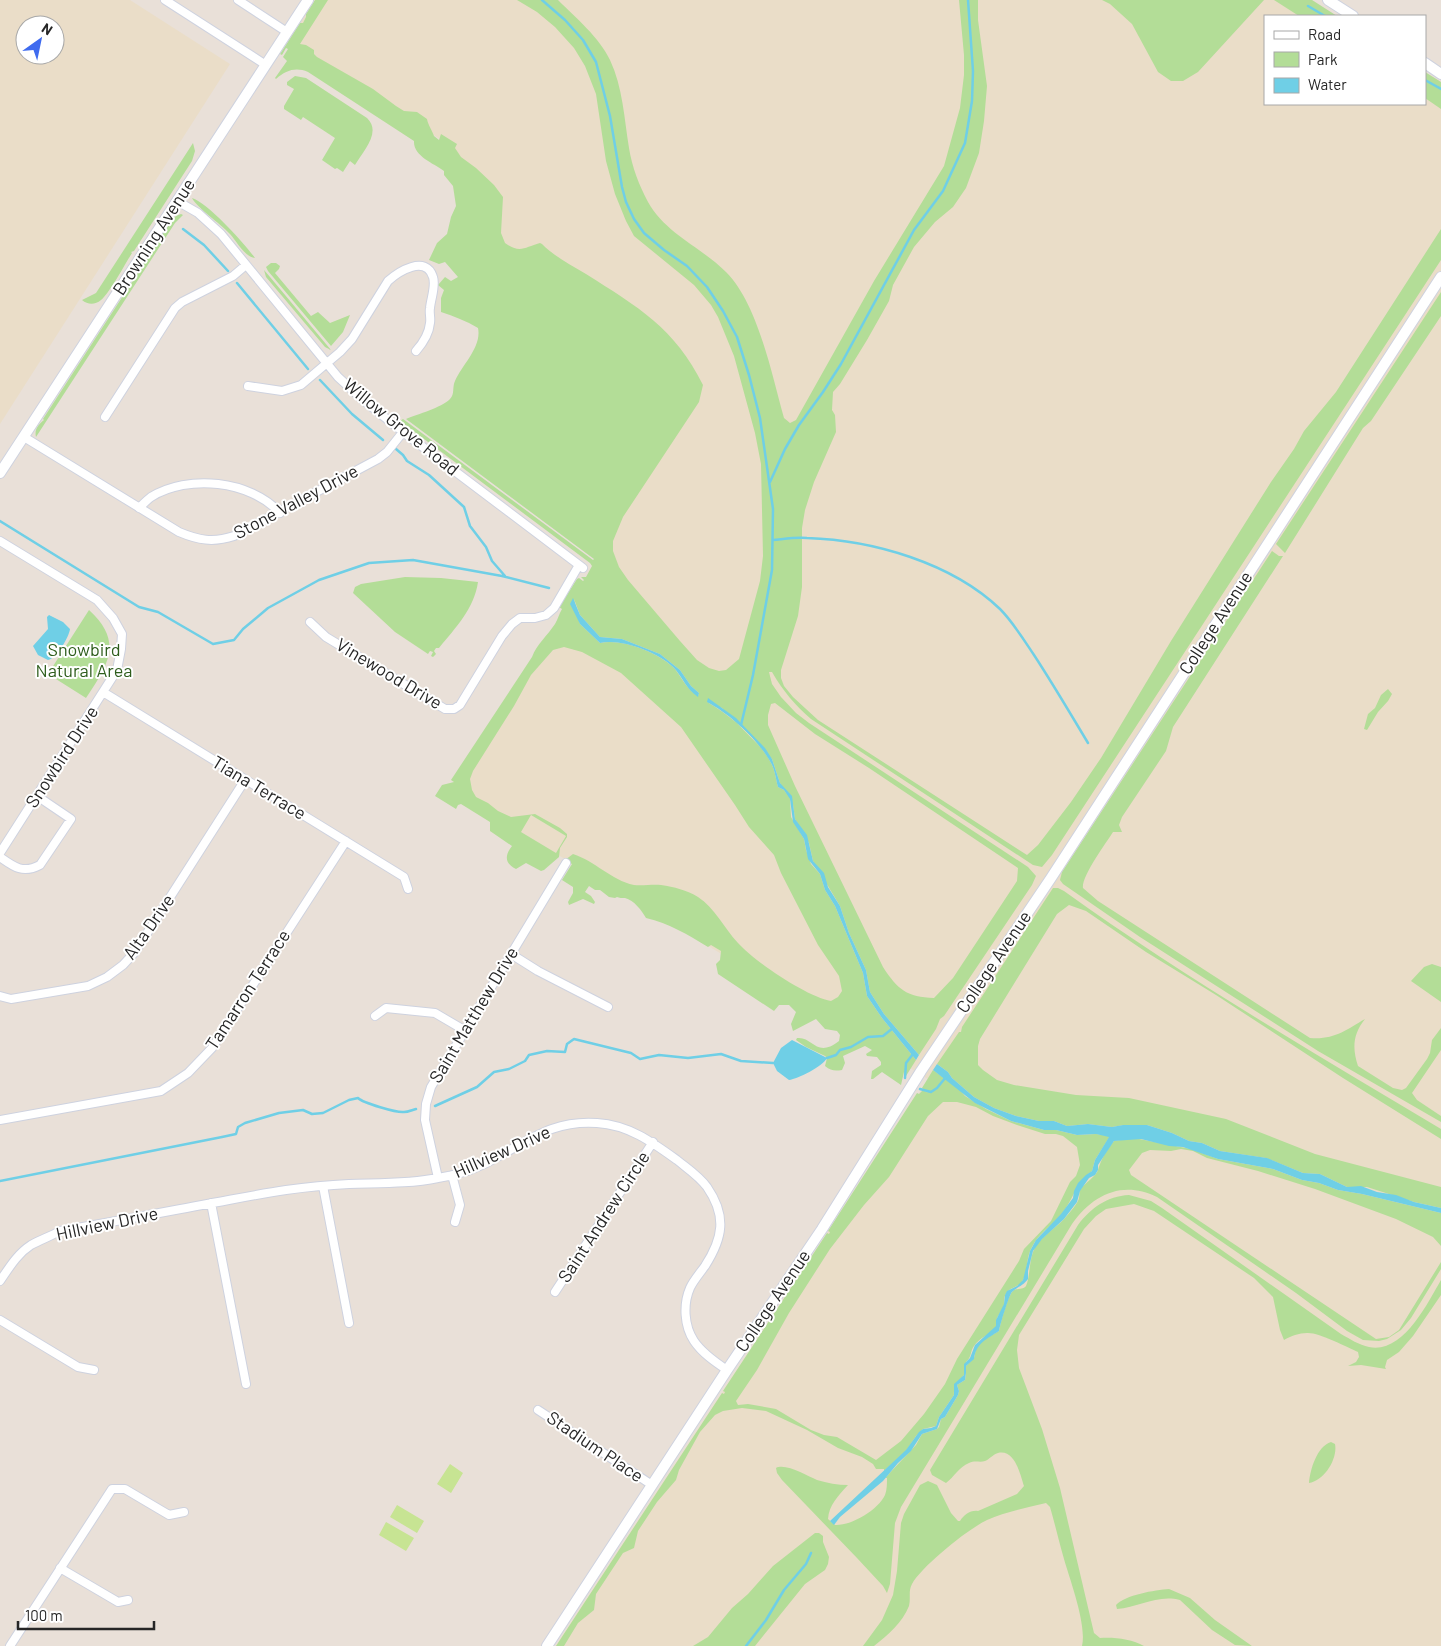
<svg xmlns="http://www.w3.org/2000/svg" width="1441" height="1646" viewBox="0 0 1441 1646" font-family="Barlow,sans-serif">
	<style>
		.education { fill: #eaddc8; fill-rule: evenodd }
		.green { fill: #b3dd97; fill-rule: evenodd }
		.pitch { fill: #c7e493 }
		.water { fill: #6fcfe6 }
		.lines { fill: none; stroke-linecap: round; stroke-linejoin: round }
		.stream { stroke: #6fcfe6; stroke-width: 2.5 }
		.street-casing { stroke: #ced2df; stroke-width: 10 }
		.secondary-casing { stroke: #ced2df; stroke-width: 12 }
		.street { stroke: #fff; stroke-width: 8 }
		.secondary { stroke: #fff; stroke-width: 10 }
		.labels { text-anchor: middle; stroke-width: 4; stroke-linejoin: round; paint-order: stroke }
		.street-label { font-size: 18px; fill: #262626; stroke: #fff }
		.park-label { font-size: 18px; fill: #2e5d1c; stroke: #fff }
	</style>
	<rect width="100%" height="100%" fill="#e9e0d8"/>
	<path class="education" d="M0 0H130L230 64 0 424ZM25 25H55V55H25Z
		M315 0H1312L1337 16H1265V104H1425V72L1441 82V1646H556L928 1079 451 790 604 559 492 337 443 141 288 42Z"/>
	<path class="green" d="M315 0H328L300 44 306 45 314 50V54L317 57 373 89 396 106 404 111 417 112 427 119C428 125 432 130 434 136L439 140 441 134 457 144 455 148 461 157 476 168 494 185 503 197 501 233 505 243C520 254 525 247 540 243L542 244C556 258 570 264 586 274 638 307 675 328 703 385L699 402 623 517 613 541V551L619 567 628 580 680 641 697 660 709 668 719 671 726 670 739 659 760 581 763 556 761 464 755 433 734 356 718 317 711 305 694 285 634 236 626 221 615 194 606 161 596 94 585 66 574 48 555 27 537 12 517 0H558C576 18 599 37 610 60 623 88 624 118 629 148 632 167 639 185 648 202 666 234 701 247 726 272 758 304 772 375 784 418L790 423 796 420 874 281 944 166 960 108 964 75V55L959 0H978V20L987 86 984 121 979 153 966 188 953 207 935 222 914 247 893 285 889 301 867 340 840 384 833 392 832 410 835 415 836 432 814 482 805 510 802 528V587L798 616 781 670V678L784 686 793 697 818 720 1027 855 1038 845 1071 802 1101 758 1171 641 1271 482 1294 449 1304 431 1336 392 1441 229V260L1052 855 1042 867 1033 865 811 719C795 705 783 691 772 672H769L772 684 781 697 796 713 809 723 1028 867 1036 876 1032 885 944 1016 940 1019 936 1029 919 1055 884 1014 870 992 866 970 849 933 840 906 813 861 809 843 795 819 793 804 780 783 772 759 722 708 707 702C731 716 759 739 772 765 775 771 776 780 778 787L784 790 790 799 791 817 804 839 806 850 811 864 820 874 825 890 835 906 863 973 867 996 882 1018 916 1060 906 1076 904 1072 901 1085 882 1072 873 1079H871L872 1071 881 1065V1062L877 1057 867 1056 866 1054 872 1050 865 1046 843 1056 845 1063 842 1070C835 1071 831 1071 825 1066L827 1058 825 1056 806 1047 796 1040 797 1038C813 1036 816 1059 839 1041L840 1035 837 1031 825 1029 816 1019 793 1031 791 1024 796 1012 789 1005H779L774 1011 718 974 716 964 720 960 721 951 711 945 708 947C688 935 669 923 646 918 642 911 634 900 625 898 622 898 619 898 617 897L615 898 609 897 600 890H595L589 886 585 892 591 896 595 902 594 904 583 899 569 905 568 902 573 893V887L562 880 572 864 565 860 573 854C595 861 611 880 634 885 643 886 653 884 661 885 674 887 687 890 698 897 715 908 724 928 738 943 754 961 807 997 831 1001L838 997 842 991 839 976 818 945 781 873 774 855 749 827 735 805 681 727 621 673 582 652 564 647 553 650 531 675 514 706 473 771 470 779 472 790 476 797 488 803 498 811 511 817 535 814 560 828 567 834V837L560 848 559 857 544 870 541 871 526 863 516 869C504 863 505 855 512 846L490 831V822L461 804 458 805 456 809 435 796 442 785 454 782 451 780 532 657C537 644 547 636 555 624 558 619 559 614 562 609L559 607 577 579 579 578 583 581 584 580 581 577H586L592 566 590 563 400 421 403 419 593 560 594 559 406 419C418 414 441 408 450 399 455 394 452 387 455 381 462 365 482 347 478 328 466 321 454 316 441 312V298L444 290 438 285 445 277 451 281 458 277 445 262 439 264 429 260 437 243 447 234 451 217 456 206 453 186 444 175V171C433 163 413 156 414 141L308 72C296 67 286 70 276 79L275 78 287 61 283 57 288 49 286 48 282 55 280 54 300 23H303L306 17V14ZM574 599 580 615 600 637 622 639 660 654 680 670 691 686 699 693 698 696C686 689 682 677 673 667 657 652 621 638 600 643L580 624ZM775 703 815 734 869 768 1018 868 1017 881 953 978 934 998C907 997 898 990 883 967L795 786 768 725V715L771 704ZM531 815 566 836 556 853 521 832Z
		M1102 0H1264L1198 72 1183 81H1171L1158 72 1132 24 1110 4Z
		M1274 0H1312L1337 16H1299Z
		M1425 72 1441 82V109L1425 98Z
		M295 76 306 78 367 118C382 132 363 151 355 165L350 161 343 172 337 168 335 169 322 160 335 138 303 117 301 120 284 109V106L294 89 287 85V82Z
		M193 143 195 151 192 161 134 251 131 252 132 253C125 264 109 294 101 300 95 305 88 305 82 300L96 293Z
		M192 198C208 203 244 243 255 258 245 257 237 242 230 234 220 223 197 208 192 198Z
		M181 214 183 215 175 223 36 437C34 429 39 424 44 420L43 419 145 262 148 261 146 259 172 220 176 216Z
		M271 263H276L280 266 279 269 275 273 311 316 318 312 330 323 350 315 343 332 331 346 268 271 266 267Z
		M264 270 270 277 331 350 325 347 266 277Z
		M1441 292V316L1371 421 1363 428 1285 553 1276 544Z
		M1272 551 1279 556H1283L1173 727 1166 751 1122 817 1119 825 1122 832H1113C1106 843 1081 877 1083 888L1098 901 1310 1038C1334 1040 1346 1030 1365 1019 1353 1034 1352 1048 1358 1066L1393 1088 1402 1090 1406 1088 1427 1059 1430 1053 1432 1040 1441 1028V1050L1412 1093 1417 1100 1441 1116V1122L1318 1051 1140 937 1063 884 1060 880 1062 872Z
		M405 577 441 578 478 582C474 609 456 627 439 648H436L434 651 436 654 433 657 431 656 433 652 430 651 428 654 395 632 353 593 355 587 361 584Z
		M89 610C124 642 108 665 86 698L48 674Z
		M1388 689 1392 694 1388 701 1378 712 1367 730 1364 729 1368 714 1375 708 1381 695Z
		M1053 888H1058L1064 891C1185 978 1314 1053 1441 1129V1139L1343 1078 1216 995 1146 952 1086 911 1069 905 1057 914 980 1039 978 1046V1065L983 1070 997 1080 1014 1085 1076 1095 1129 1098 1226 1119 1315 1154 1441 1187V1208L1414 1202 1367 1187H1347L1320 1174 1303 1173 1266 1158 1220 1151 1202 1143 1189 1141 1172 1133 1147 1125H1124L1112 1127 1088 1124 1067 1126 1054 1121H1039L1016 1116 994 1108 974 1097 952 1078 948 1072 937 1064 959 1032H961L962 1027Z
		M1432 964 1441 967V1002L1411 981 1424 967Z
		M933 1070 959 1089 965 1096 986 1109 1011 1121 1044 1130H1056L1077 1135 1096 1134 1110 1136 1095 1160 1092 1171C1073 1186 1074 1200 1060 1216 1050 1227 1038 1234 1032 1247 1026 1257 1028 1270 1023 1280 1019 1288 1010 1286 1006 1294 1003 1298 1005 1301 1004 1305 1003 1310 999 1314 997 1318 996 1322 997 1326 995 1329 989 1335 980 1337 974 1346 970 1351 972 1357 966 1362L964 1375C957 1384 954 1382 954 1395L939 1417 936 1426 923 1429 916 1436 906 1451 884 1471V1469H876L873 1464 862 1457 838 1448 807 1430 766 1411 742 1408 723 1411 715 1415 700 1432 679 1470 676 1480 657 1502 638 1531 634 1548 623 1553 596 1594 594 1610 578 1623 564 1646H556L722 1393 724 1394 725 1392 723 1391 827 1233 829 1234 830 1232 828 1231 917 1093 919 1094 923 1090 928 1093 922 1088ZM943 1102H957L976 1107 993 1116 1017 1125 1045 1134H1056L1063 1136 1077 1147 1080 1165 1076 1176 1070 1182 1051 1221 1024 1249 1019 1261 957 1359 945 1384 924 1414 901 1441 876 1460 837 1437 824 1435 811 1430 776 1409 748 1404 738 1405 736 1401 757 1370 789 1313 830 1249 864 1205 889 1177 928 1116Z
		M1134 1138 1191 1149 1218 1159 1273 1169 1302 1180 1319 1183 1338 1190 1362 1194 1441 1213V1246L1433 1237 1396 1219 1315 1189 1258 1171 1207 1158 1193 1151 1181 1149 1171 1151 1150 1150 1142 1153 1129 1170 1131 1175 1137 1179 1376 1339 1389 1337 1399 1330 1441 1262V1269L1411 1318 1401 1330 1387 1339 1379 1341 1363 1340 1347 1331 1296 1293 1157 1197C1123 1180 1093 1194 1072 1224L901 1507 895 1523 890 1584 887 1593 883 1586 857 1558 782 1480 777 1473 776 1468C786 1463 807 1476 817 1480 827 1483 838 1485 848 1485 838 1496 829 1505 828 1519L835 1525C851 1526 878 1510 885 1495 887 1490 887 1483 887 1478H885L916 1445 922 1434 937 1429 939 1427 941 1419 945 1417 958 1395 959 1391 957 1385 965 1380 966 1374V1366L974 1358 976 1349 980 1343 985 1339 999 1331C1000 1325 1008 1295 1013 1291 1016 1288 1023 1290 1026 1286 1030 1277 1029 1263 1033 1252 1038 1238 1054 1230 1064 1219 1068 1215 1076 1205 1078 1201 1080 1197 1079 1193 1080 1190 1084 1184 1097 1175 1098 1170 1101 1160 1106 1150 1114 1141Z
		M1129 1195 1151 1201 1162 1208 1341 1334C1350 1339 1359 1345 1369 1347 1403 1354 1427 1304 1441 1280V1295L1413 1336 1399 1352 1387 1360 1385 1367 1386 1369 1361 1365 1348 1366 1356 1362 1359 1357 1358 1352C1347 1347 1318 1332 1307 1333 1299 1333 1291 1336 1284 1340L1280 1330 1273 1297 1254 1278 1154 1211 1134 1204 1106 1209 1096 1216 1084 1229 1019 1335 1017 1350 1019 1368 1042 1429 1060 1488 1094 1633 1100 1638C1114 1637 1132 1639 1144 1646H1082C1087 1625 1070 1580 1064 1559 1059 1542 1055 1524 1050 1507L1046 1503C1026 1508 1005 1512 987 1520 968 1529 922 1566 912 1584 908 1591 911 1598 909 1606 902 1623 888 1635 874 1646H863L882 1620 893 1595 897 1571 901 1523 904 1514 920 1485 928 1481 937 1485 951 1513 958 1521H960C964 1515 970 1510 978 1511L1017 1494 1024 1486C1020 1474 1015 1449 998 1453 992 1455 990 1459 985 1461 980 1463 975 1460 969 1463 959 1467 954 1477 946 1483L932 1475 930 1470 1078 1225C1091 1208 1107 1196 1129 1195Z
		M1331 1442 1335 1444C1338 1459 1324 1481 1309 1483 1310 1470 1317 1446 1331 1442Z
		M815 1533H819L823 1536V1542L829 1557 828 1564 825 1570 805 1584 755 1646H693L708 1637 732 1608 748 1594 773 1566Z
		M1169 1589 1190 1598 1215 1620 1252 1646 1235 1645 1212 1630 1180 1600C1158 1594 1139 1607 1117 1609L1116 1605C1125 1595 1155 1590 1169 1589Z"/>
	<path class="pitch" d="M450 1464 463 1473 451 1493 437 1484Z
		M397 1505 424 1521 417 1533 390 1517Z
		M386 1522 414 1538 406 1551 379 1535Z"/>
	<path class="water" d="M573 598 580 615 600 637 622 639 660 654 680 670 691 686 699 693 698 697C685 688 683 677 673 667 658 652 620 638 600 643L580 624 570 604Z
		M49 615 63 622 70 629C69 637 57 658 48 660L38 655 33 646 48 629 47 617Z
		M708 698 736 718 765 748 772 759 780 783 792 796 795 819 807 835 813 861 824 873 828 887 840 906 849 933 866 970 870 992 884 1014 919 1055 916 1060 882 1018 867 996 863 973 835 906 825 890 820 874 808 859 804 839 793 822 790 799 784 790 778 787C776 780 775 771 772 765 760 741 730 714 707 702Z
		M792 1040 827 1058C823 1066 798 1079 789 1080L777 1071 773 1063 781 1048Z
		M937 1064 948 1072 952 1078 974 1097 994 1108 1016 1116 1039 1121H1054L1067 1126 1088 1124 1112 1127 1123 1125H1147L1172 1133 1189 1141 1202 1143 1220 1151 1267 1158 1303 1173 1320 1174 1347 1187 1361 1186 1377 1192 1396 1195 1414 1202 1441 1208V1213L1362 1194 1338 1190 1319 1183 1302 1180 1273 1169 1218 1159 1183 1147 1169 1146 1141 1139 1114 1141 1098 1165V1170L1095 1175 1089 1178 1080 1191 1077 1202 1064 1219 1042 1239 1033 1251 1028 1271V1279C1023 1286 1017 1287 1012 1292 1009 1295 1000 1325 999 1331 987 1339 976 1343 974 1359L966 1366V1373L965 1380 957 1385 959 1391 958 1395 945 1417 941 1419 937 1429 922 1434 911 1451 898 1463 883 1481 840 1517 834 1525 830 1521 906 1450 919 1432 923 1429 931 1428 936 1426 939 1417 954 1395V1384L964 1375V1364L970 1358 975 1345 996 1326V1320L1004 1304 1005 1295 1007 1291 1017 1286 1023 1280 1030 1251 1036 1240 1061 1214 1073 1198 1074 1191 1078 1183 1086 1175 1092 1171 1095 1160 1109 1137 1096 1134 1077 1135 1056 1130H1044L1011 1121 975 1103 933 1070Z"/>
	<g class="lines">
		<path class="stream" d="M542 0 565 20 583 40 596 62 610 116 622 187 626 202 634 219 644 233 664 250 687 266 707 287 723 311 737 337 749 375 760 418 773 509 772 570 753 675 741 725
			M1308 6 1325 16
			M1425 80 1441 89
			M183 229 204 245 228 271
			M237 283 308 369
			M320 380 352 414 383 440
			M396 449 403 455 407 461 429 475 464 507 470 526 486 547 492 561 505 576
			M770 482 785 449 799 425 823 392 841 364 914 230 943 191 965 143 972 101 973 71 968 0
			M0 521 139 607 158 612 213 644 234 640 243 629 268 608 319 580 369 563 413 560 502 576 549 588
			M773 540C784 539 796 537 807 538 873 540 952 563 1000 609 1013 622 1024 640 1034 655 1053 684 1070 713 1088 743
			M827 1058 836 1055 840 1050 851 1047 868 1037 883 1036 893 1028
			M905 1078 906 1063 913 1054
			M920 1089 931 1092 937 1088 946 1077
			M435 1106 477 1087 494 1072 509 1069 525 1061 529 1055 547 1051 565 1052 567 1044 574 1039 631 1053 640 1059 659 1055 688 1058 721 1054 741 1061 773 1063
			M0 1181 222 1137 236 1134 238 1127 245 1123 279 1113 303 1110 312 1114 323 1113 349 1100 358 1098C363 1103 397 1113 404 1112 408 1112 412 1110 416 1109
			M746 1646 766 1620 784 1590 806 1564 811 1553"/>
		<g class="street-casing">
			<path id="street" d="M165 0 266 65
				M238 0 287 32
				M177 201 198 213 221 234 338 377 362 399 403 432 583 568
				M248 386 282 391 301 385 340 352 352 339 388 281C398 272 426 254 433 277 436 286 431 298 430 308 429 313 431 318 430 323 429 334 423 343 416 351
				M105 417 175 308 182 302 233 276 246 265
				M24 437 179 532C198 540 213 543 234 536L378 459 387 452 403 432
				M139 508C143 504 147 500 151 497 188 474 250 480 280 513
				M0 541 97 600 113 618 122 634 121 649 117 670 0 853
				M310 622 326 637 445 709H454L460 705 502 636 512 624 520 618H535L546 615 554 608 579 565
				M103 692 404 877 408 889
				M0 857C14 867 23 874 40 865L71 819 37 796
				M511 954 538 971 608 1007
				M0 996 11 999 88 986 107 977 123 965 135 952 245 780
				M375 1016 386 1008 435 1013 464 1030
				M0 1120 161 1091 188 1073 212 1048 346 841
				M452 1175 460 1205 455 1222
				M438 1178 425 1120 426 1104 431 1087 566 863
				M323 1186 349 1323
				M211 1203 246 1384
				M0 1281C9 1268 17 1254 31 1245 40 1240 51 1236 60 1231 107 1223 154 1214 202 1205 230 1200 258 1194 286 1190 307 1187 327 1185 349 1184 378 1183 409 1184 438 1178 460 1175 483 1166 501 1155 534 1137 557 1120 597 1123 629 1125 652 1142 677 1160 688 1169 699 1176 707 1187 727 1216 723 1238 705 1266 700 1273 693 1281 690 1288 683 1304 684 1326 694 1341 702 1353 715 1362 727 1370
				M555 1292 653 1142
				M0 1320 78 1367 94 1370
				M538 1410 652 1485
				M60 1568 118 1602 128 1600
				M10 1646 112 1489H125L169 1515 184 1512"/>
		</g>
		<g class="secondary-casing">
			<path id="secondary" d="M1328 0 1353 16
				M1425 63 1441 74
				M0 473 308 0
				M547 1646 727 1370 822 1229 921 1071 1051 878 1441 277"/>
		</g>
		<use href="#street" class="street"/>
		<use href="#secondary" class="secondary"/>
	</g>
	<g class="labels">
		<g class="street-label">
			<text transform="translate(154 237) rotate(-57)" y="6">Browning Avenue</text>
			<text transform="translate(401 427) rotate(39)" y="6">Willow Grove Road</text>
			<text transform="translate(296 502) rotate(-28)" y="6">Stone Valley Drive</text>
			<text transform="translate(1216 623) rotate(-57)" y="6">College Avenue</text>
			<text transform="translate(389 674) rotate(31)" y="6">Vinewood Drive</text>
			<text transform="translate(62 757) rotate(-57)" y="6">Snowbird Drive</text>
			<text transform="translate(259 788) rotate(31)" y="6">Tiana Terrace</text>
			<text transform="translate(149 927) rotate(-55)" y="6">Alta Drive</text>
			<text transform="translate(994 962) rotate(-56)" y="6">College Avenue</text>
			<text transform="translate(248 990) rotate(-57)" y="6">Tamarron Terrace</text>
			<text transform="translate(474 1015) rotate(-59)" y="6">Saint Matthew Drive</text>
			<text transform="translate(502 1152) rotate(-24)" y="6">Hillview Drive</text>
			<text transform="translate(604 1217) rotate(-57)" y="6">Saint Andrew Circle</text>
			<text transform="translate(107 1224) rotate(-12)" y="6">Hillview Drive</text>
			<text transform="translate(773 1301) rotate(-56)" y="6">College Avenue</text>
			<text transform="translate(595 1447) rotate(34)" y="6">Stadium Place</text>
		</g>
		<g class="park-label">
			<text x="84" y="656">Snowbird<tspan x="84" dy="21">Natural Area</tspan></text>
		</g>
	</g>
	<rect x="1264" y="15" width="162" height="90" fill="#ffffff" stroke="#a8a8a8"/>
	<rect x="1274" y="31" width="25" height="8" fill="#ffffff" stroke="#a8a8a8"/>
	<text x="1308" y="40" font-size="15" fill="#262626">Road</text>
	<rect x="1274" y="52" width="25" height="15" fill="#b3dd97" stroke="#a8a8a8"/>
	<text x="1308" y="65" font-size="15" fill="#262626">Park</text>
	<rect x="1274" y="78" width="25" height="15" fill="#6fcfe6" stroke="#a8a8a8"/>
	<text x="1308" y="90" font-size="15" fill="#262626">Water</text>
	<g transform="translate(40 40) rotate(33)"><circle r="24" fill="#ffffff" stroke="#a8a8a8"/>
	<path d="M0-4L9 19L0 12L-9 19Z" fill="#3f6bef"/>
	<text y="-8" font-size="14" font-weight="bold" text-anchor="middle" fill="#262626">N</text>
	</g>
	<path d="M18 1621v8h136v-8" fill="none" stroke="#262626" stroke-width="2.5"/>
	<text x="25" y="1621" font-size="15" fill="#262626" stroke="#ffffff" stroke-width="4" paint-order="stroke">100 m</text>
</svg>
